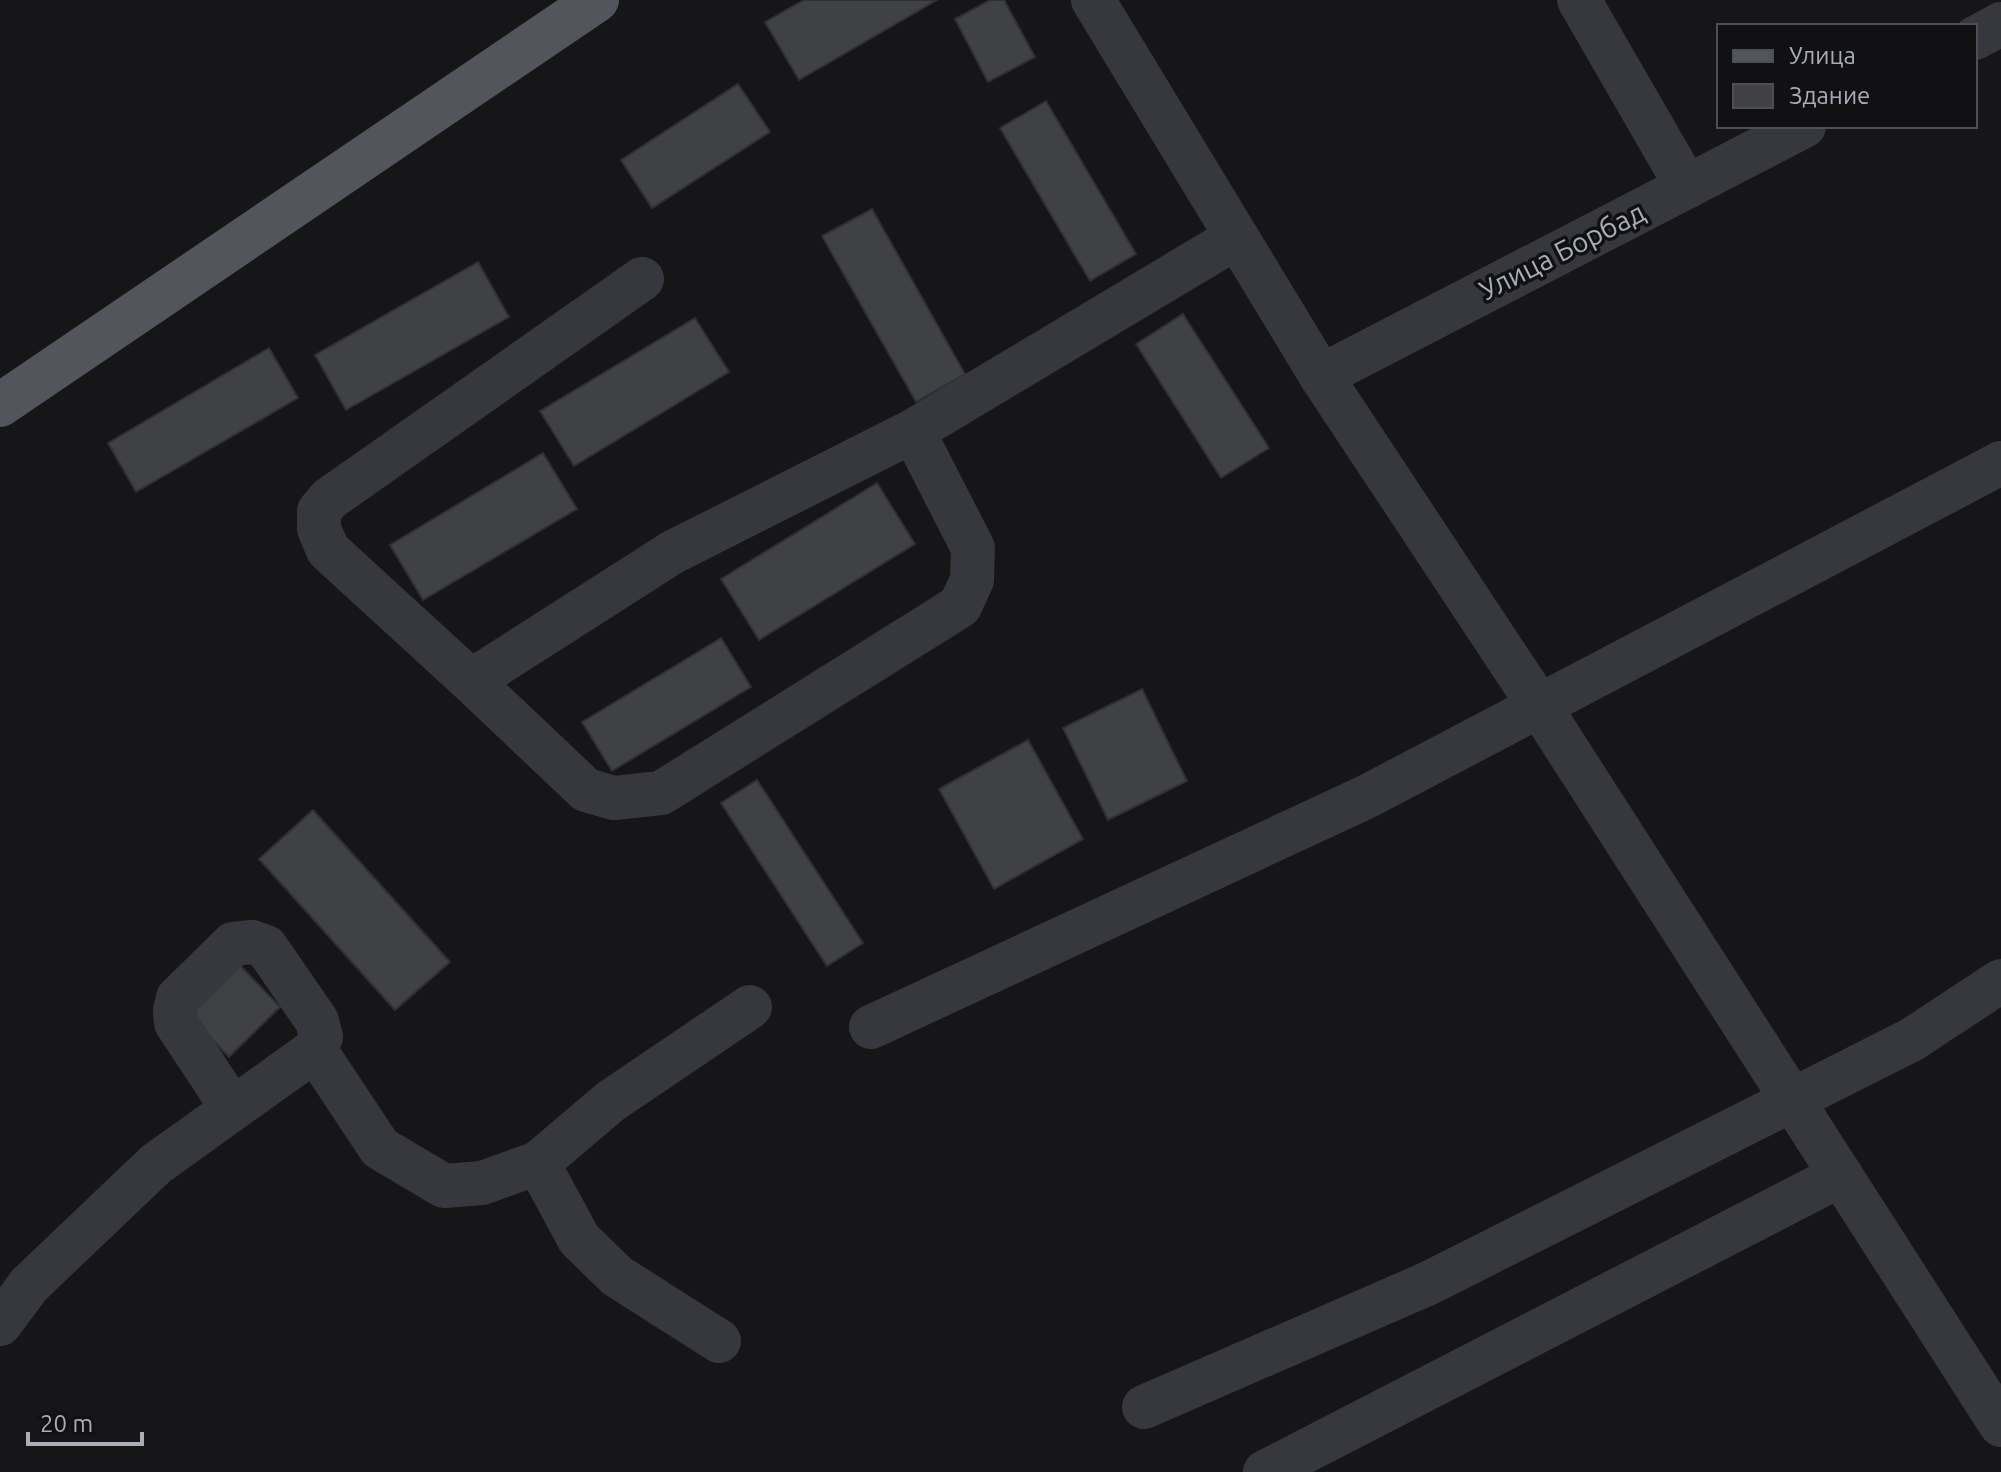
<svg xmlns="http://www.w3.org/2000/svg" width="2001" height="1472" viewBox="0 0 2001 1472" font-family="Ubuntu,sans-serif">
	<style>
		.building { fill: #404145; stroke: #303034; stroke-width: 2 }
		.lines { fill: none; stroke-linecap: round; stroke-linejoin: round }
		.minor { stroke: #37383d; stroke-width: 44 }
		.major { stroke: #53555c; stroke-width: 44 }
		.labels { text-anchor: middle; stroke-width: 7; stroke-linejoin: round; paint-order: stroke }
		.street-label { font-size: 28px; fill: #a8adb8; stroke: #111113 }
	</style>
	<rect width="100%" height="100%" fill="#161618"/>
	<path class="building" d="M804 0H937L799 80 765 22Z
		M990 0H1004L1035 57 988 82 955 19Z
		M738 84 770 132 652 208 621 160Z
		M1046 101 1136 254 1090 281 1000 128Z
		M872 209 965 374 916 402 822 236Z
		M478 262 509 317 346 410 315 355Z
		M1183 314 1269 448 1221 478 1136 344Z
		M695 318 729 372 574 466 540 411Z
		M269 348 298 398 136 492 108 443Z
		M543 453 577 509 423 600 390 545Z
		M877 483 915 544 759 640 721 579Z
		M721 638 751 687 612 771 582 722Z
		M1142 689 1187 781 1108 820 1063 728Z
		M1028 740 1083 839 994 889 939 789Z
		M757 780 863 943 827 966 721 803Z
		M313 810 450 962 395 1010 259 859Z
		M235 960 280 1007 229 1057 184 1010Z"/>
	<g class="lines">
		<path class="minor" d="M1093 0 1321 376 1540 707 2001 1425
			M1579 0 1687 187
			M1975 38 2001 24
			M642 279 329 499 319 511V529L328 550 471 681 586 790 614 798 661 793 960 606 972 580 973 548 913 431
			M1321 376 1804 126
			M471 681 673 552 913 431 1237 237
			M871 1027 1366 797 2001 463
			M315 1050 380 1148 444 1186 482 1183 538 1163 611 1101 750 1007
			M538 1163 579 1239 617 1276 719 1341
			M0 1324 29 1285 156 1164 315 1050 321 1037 317 1021 266 947 252 942 233 944 178 998 175 1010 176 1023 232 1108
			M1144 1407 1429 1283 1911 1040 2001 981
			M1265 1472 1841 1175"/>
		<path class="major" d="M0 405 597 0"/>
	</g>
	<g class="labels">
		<g class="street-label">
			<text transform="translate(1562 251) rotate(-27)" y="10">Улица Борбад</text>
		</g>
	</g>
	<rect x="1717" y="24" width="260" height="104" fill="#111113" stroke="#4d4f55" stroke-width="2"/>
	<rect x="1733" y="50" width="40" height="12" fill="#53555c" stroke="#4d4f55" stroke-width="2"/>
	<text x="1789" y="64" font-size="24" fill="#a8adb8">Улица</text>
	<rect x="1733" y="84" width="40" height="24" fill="#404145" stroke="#4d4f55" stroke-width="2"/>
	<text x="1789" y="104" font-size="24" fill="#a8adb8">Здание</text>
	<path d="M28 1432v12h114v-12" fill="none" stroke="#a8adb8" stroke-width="4"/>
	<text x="40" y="1432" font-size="24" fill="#a8adb8" stroke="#111113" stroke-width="6" paint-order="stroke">20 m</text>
</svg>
